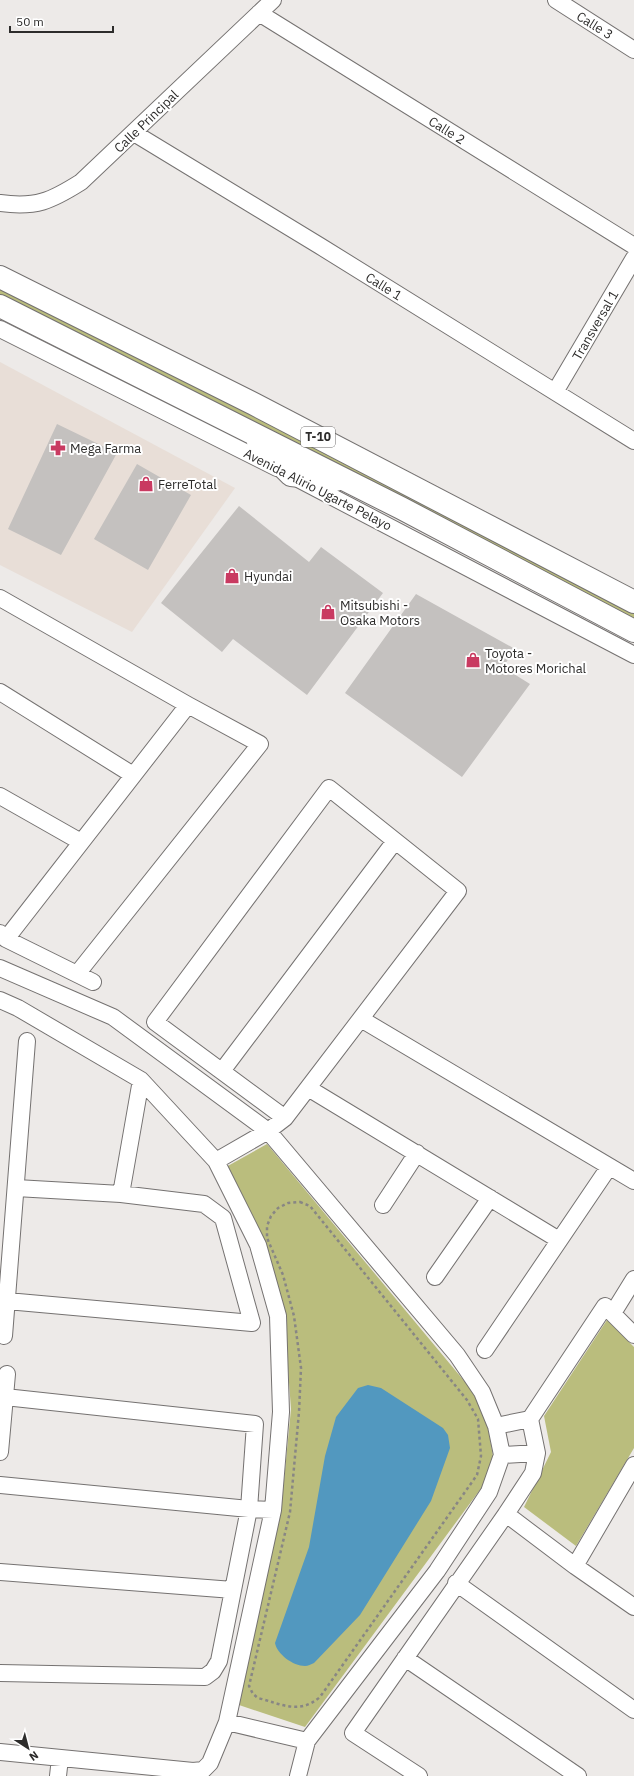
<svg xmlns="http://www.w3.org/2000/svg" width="634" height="1776" viewBox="0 0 634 1776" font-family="'IBM Plex Sans',sans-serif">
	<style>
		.built { fill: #e8ded7 }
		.green { fill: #babd7d }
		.water { fill: #5298bf }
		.building { fill: #c4c1bf }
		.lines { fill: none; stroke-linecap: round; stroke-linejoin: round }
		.minor-casing { stroke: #757271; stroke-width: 18 }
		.trunk-casing { stroke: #757271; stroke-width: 24 }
		.path { stroke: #888684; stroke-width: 2.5; stroke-dasharray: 3 3; stroke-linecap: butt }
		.minor { stroke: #fff; stroke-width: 16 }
		.trunk { stroke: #fff; stroke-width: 22 }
		.labels { text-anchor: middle; stroke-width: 4; stroke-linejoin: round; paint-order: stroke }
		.shield { fill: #fff; stroke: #6c6b6b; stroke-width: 1 }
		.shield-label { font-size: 12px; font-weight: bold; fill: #2d2c2b }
		.street-label { font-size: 13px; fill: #2d2c2b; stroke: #fff }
		.poi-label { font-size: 13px; fill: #2d2c2b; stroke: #fff; text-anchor: start }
	</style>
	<rect width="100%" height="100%" fill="#edeae8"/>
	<path class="built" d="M0 362 235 488 132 632 0 565Z"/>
	<path class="green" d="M0 289C213 394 425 501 634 614V622L307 448 0 296Z
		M267 1144 475 1394 488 1427 493 1456 485 1483 305 1727 239 1705 281 1511 291 1409 284 1316 226 1167Z
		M607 1320 634 1347V1448L576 1546 524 1507 551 1452 544 1416Z"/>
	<path class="water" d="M368 1385 381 1388 443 1428 448 1435 450 1448 431 1501 360 1615 314 1663C311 1664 308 1666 305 1666 293 1666 277 1654 275 1643L309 1547 325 1456 336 1417 358 1388Z"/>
	<path class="building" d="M57 424 117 453 61 555 8 529Z
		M137 464 191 495 148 570 94 539Z
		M239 506 309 562 321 547 383 593 307 695 233 639 222 652 161 603Z
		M416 594 515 649 503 667 530 684 462 777 345 693Z"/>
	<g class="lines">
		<g class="minor-casing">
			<path id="minor" d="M556 0 634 50
				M259 13 634 246
				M134 133 320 246 634 441
				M0 203C36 208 51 201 81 182L273 0
				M0 329 277 468
				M555 392 634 258
				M300 480 634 655
				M0 598 188 705 260 744 77 974
				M0 692 133 775
				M0 796 81 842
				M0 933 6 939 93 982
				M6 939 188 705
				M0 968 113 1017 268 1131 457 1355 482 1392 496 1426 502 1455 489 1492 437 1571 307 1741 298 1776
				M0 1000 18 1008 141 1080 216 1161 258 1245 278 1316 281 1412 273 1510 227 1722 210 1763 203 1770 193 1771 0 1752
				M361 1019 634 1181
				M222 1071 395 841
				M308 1088 559 1240
				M216 1161 268 1131 285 1118 458 891 329 788 155 1022 285 1118
				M121 1194 141 1080
				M383 1205 417 1153
				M435 1277 490 1198
				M7 1301 252 1323 223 1218 204 1204 121 1194 16 1188
				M613 1313 634 1279
				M4 1336 27 1041
				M485 1350 609 1167
				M530 1419 537 1453
				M496 1426 530 1419 605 1306 634 1335
				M0 1452 7 1374
				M502 1455 537 1453 533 1473 506 1514 575 1566 634 1465
				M0 1485 249 1509 273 1510
				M575 1566 634 1607
				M0 1572 233 1590
				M456 1583 634 1710
				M405 1658 578 1776
				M0 1673 205 1677 213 1671 219 1661 249 1509 255 1424 5 1397
				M227 1722 307 1741
				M58 1776 60 1758
				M419 1776 353 1733 506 1514"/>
		</g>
		<g class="trunk-casing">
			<path id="trunk" d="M0 277 254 404 634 602
				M0 306 401 508 634 631
				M258 442 291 475 336 480"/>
		</g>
		<path class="path" d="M300 1202 310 1206 467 1400 478 1419 481 1456 477 1475 320 1697C299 1715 282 1704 258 1698L253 1694 249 1686 290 1512 299 1412 301 1368 294 1316 283 1275 267 1238V1226L271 1216 278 1208 288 1203Z"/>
		<use href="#minor" class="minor"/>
		<use href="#trunk" class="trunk"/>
	</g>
	<defs>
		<g id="pharmacy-bare" transform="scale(1.2)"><path d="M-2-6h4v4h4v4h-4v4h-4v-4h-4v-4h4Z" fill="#c93a61" stroke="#fff" stroke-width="2.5" paint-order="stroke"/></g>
		<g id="shop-bare" transform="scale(1.2)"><path d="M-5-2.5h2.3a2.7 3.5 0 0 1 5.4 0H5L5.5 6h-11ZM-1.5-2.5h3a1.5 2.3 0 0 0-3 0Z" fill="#c93a61" stroke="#fff" stroke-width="2.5" paint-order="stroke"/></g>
	</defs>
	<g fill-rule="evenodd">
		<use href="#pharmacy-bare" x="58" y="448"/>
		<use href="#shop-bare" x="146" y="484"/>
		<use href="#shop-bare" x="232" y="576"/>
		<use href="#shop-bare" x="328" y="612"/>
		<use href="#shop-bare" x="473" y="660"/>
	</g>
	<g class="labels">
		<rect class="shield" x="301" y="427" width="34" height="20" rx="3"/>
		<g class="shield-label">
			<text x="318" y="441">T-10</text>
		</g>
		<g class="street-label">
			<text transform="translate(595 25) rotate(32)" y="5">Calle 3</text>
			<text transform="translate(146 121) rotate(-44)" y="5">Calle Principal</text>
			<text transform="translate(447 130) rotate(32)" y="5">Calle 2</text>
			<text transform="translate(384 286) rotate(32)" y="5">Calle 1</text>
			<text transform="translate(595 325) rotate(-60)" y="5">Transversal 1</text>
			<text transform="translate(318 489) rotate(27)" y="5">Avenida Alirio Ugarte Pelayo</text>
		</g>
		<g class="poi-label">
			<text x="70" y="453">Mega Farma</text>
			<text x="158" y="489">FerreTotal</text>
			<text x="244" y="581">Hyundai</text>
			<text x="340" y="610">Mitsubishi -<tspan x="340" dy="15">Osaka Motors</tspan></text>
			<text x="485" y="658">Toyota -<tspan x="485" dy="15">Motores Morichal</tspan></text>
		</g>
	</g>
	<g transform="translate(28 1748) rotate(144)" stroke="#ffffff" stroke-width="3" paint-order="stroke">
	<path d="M0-3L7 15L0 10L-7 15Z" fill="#2d2c2b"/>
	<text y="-6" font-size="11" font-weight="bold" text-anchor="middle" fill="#2d2c2b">N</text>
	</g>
	<path d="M10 26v6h103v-6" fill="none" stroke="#2d2c2b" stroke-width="2"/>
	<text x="16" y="26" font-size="12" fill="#2d2c2b" stroke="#ffffff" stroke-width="3" paint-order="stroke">50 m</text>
</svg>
